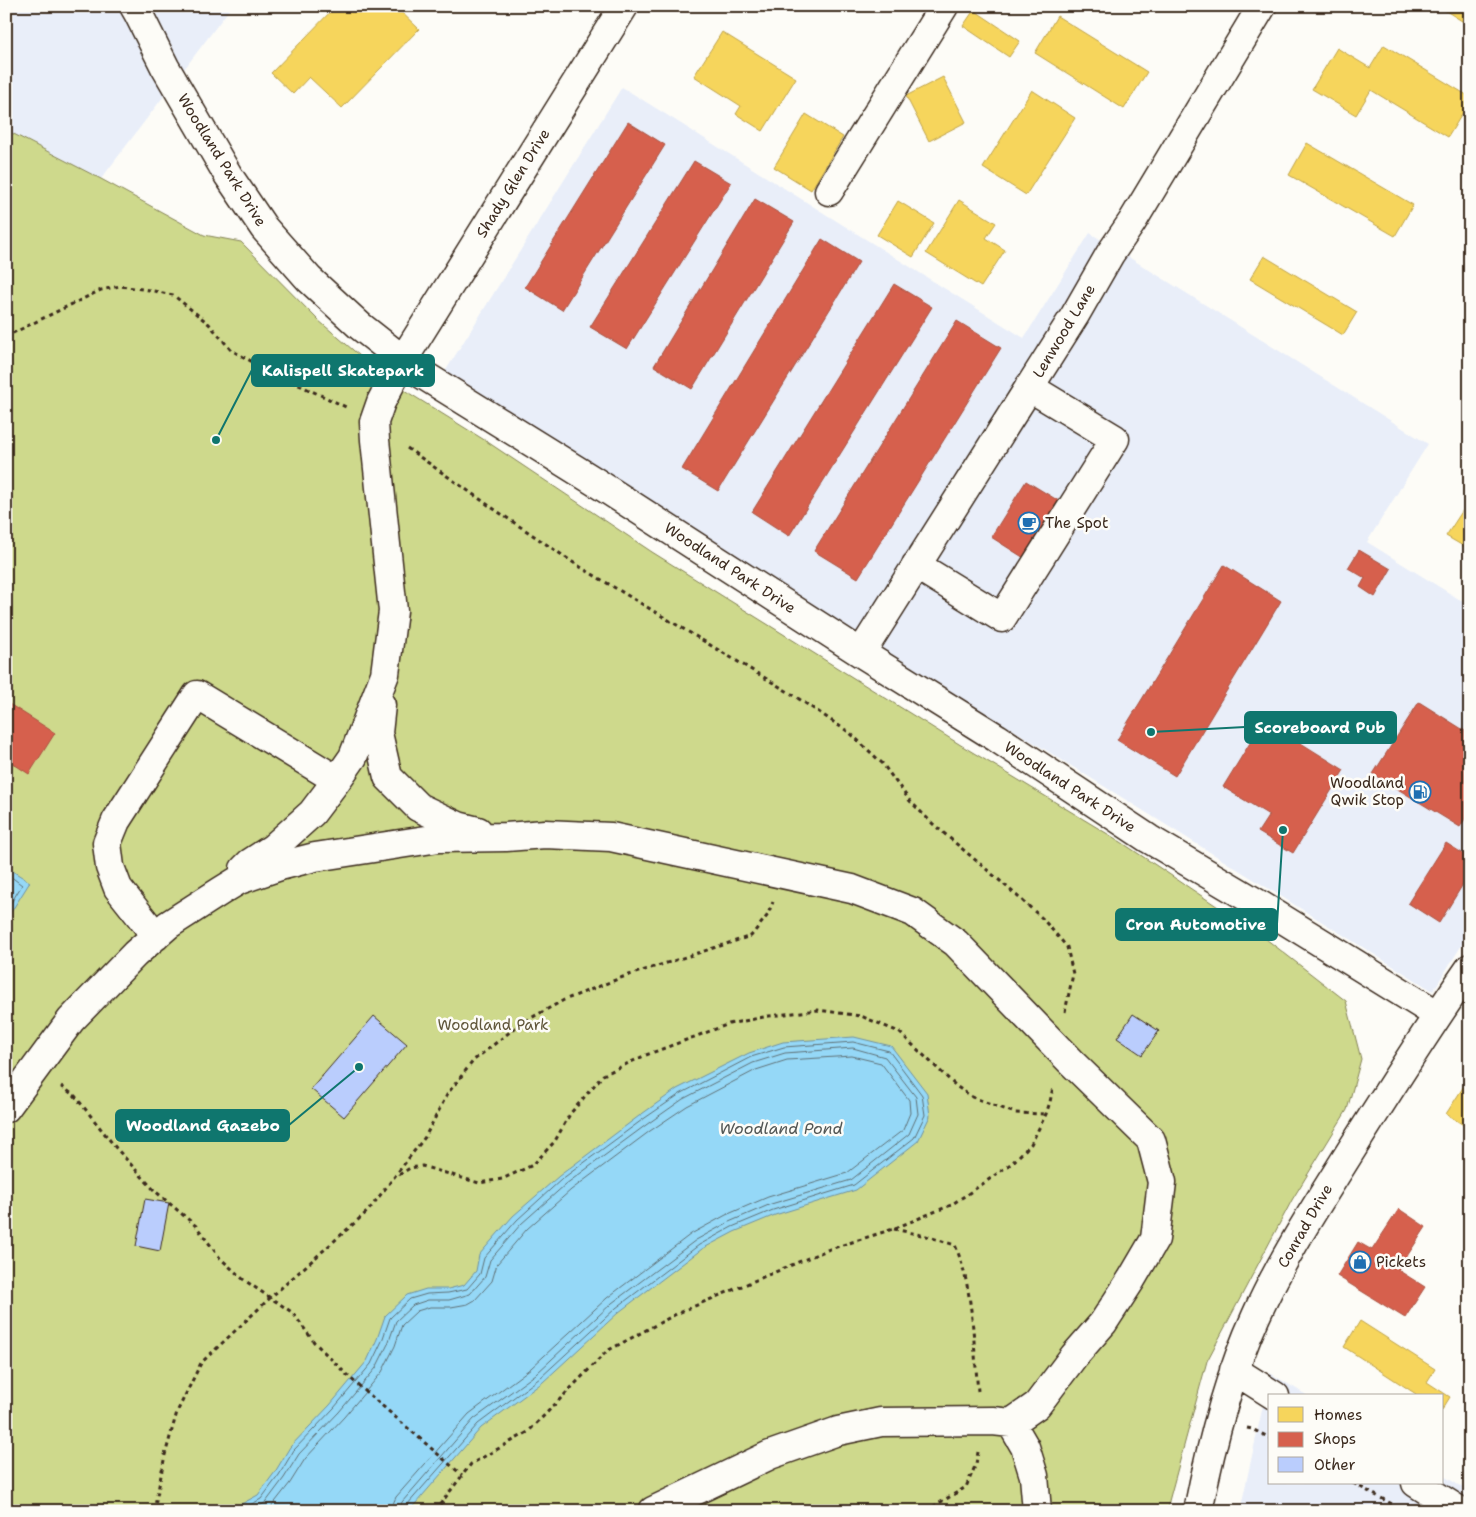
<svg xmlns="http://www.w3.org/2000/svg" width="1476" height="1517" viewBox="0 0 1476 1517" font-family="'Shantell Sans',sans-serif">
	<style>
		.built { fill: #e9eef9 }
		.green { fill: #ced98c; stroke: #848255 }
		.water { fill: #95d8f7; stroke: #7192a0 }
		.homes { fill: #f6d55c; stroke: #bea249 }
		.shops { fill: #d6604d; stroke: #a8503f }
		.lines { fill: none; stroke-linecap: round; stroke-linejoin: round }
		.shore { stroke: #5f7075; stroke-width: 1 }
		.building { fill: #bacdfd; stroke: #3b2a1e }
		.minor-casing { stroke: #3b2a1e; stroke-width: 31 }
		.path { stroke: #3b2a1e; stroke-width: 3; stroke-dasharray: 4 4; stroke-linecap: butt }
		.minor { stroke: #fdfcf7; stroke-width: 28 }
		.labels { text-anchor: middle; stroke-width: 5; stroke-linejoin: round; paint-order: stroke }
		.street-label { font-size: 15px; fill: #3b2a1e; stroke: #fdfcf7 }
		.poi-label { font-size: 15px; fill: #3b2a1e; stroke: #fdfcf7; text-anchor: start }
		.park-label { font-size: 15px; fill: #60563a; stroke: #fdfcf7 }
		.water-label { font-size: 16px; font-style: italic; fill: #525654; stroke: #fdfcf7 }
		.leader { fill: none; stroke: #0f766e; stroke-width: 2 }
		.callout-dot { fill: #0f766e; stroke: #fdfcf7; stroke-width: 2 }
		.callout { fill: #0f766e; stroke: #0f766e; stroke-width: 2 }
		.callout-label { font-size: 16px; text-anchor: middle; font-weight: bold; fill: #fff }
	</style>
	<rect width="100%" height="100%" fill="#fdfcf7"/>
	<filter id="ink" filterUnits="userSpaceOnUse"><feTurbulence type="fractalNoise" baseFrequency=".02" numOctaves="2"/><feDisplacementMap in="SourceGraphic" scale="10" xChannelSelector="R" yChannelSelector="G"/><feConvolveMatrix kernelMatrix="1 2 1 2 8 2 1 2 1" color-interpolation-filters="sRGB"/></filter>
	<g filter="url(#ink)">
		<path class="built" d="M6 6H232L101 179 6 130Z
			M622 87 1024 338 1090 233 1428 444 1367 542 1470 606V932L1433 991 443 375Z
			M1270 1373 1308 1396H1270V1483H1442V1475L1470 1492V1511H1240Z"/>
		<path class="green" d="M6 130 101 179 204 235 241 242 318 320 388 380 486 441 652 552 959 744 1121 842 1266 939 1346 1001 1361 1059 1347 1110 1292 1200 1207 1361 1169 1501 1168 1511H6Z"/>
		<path class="water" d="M6 867 30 882 6 920Z
			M854 1037 891 1046 927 1093 930 1116 918 1141 856 1190 775 1215 734 1232 702 1249 619 1312 543 1382 481 1428 409 1511H231L234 1508 258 1495 275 1472 290 1447 330 1405 367 1361 377 1339 385 1316 407 1295 426 1289H448L464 1285 476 1271 479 1255 513 1216 559 1176 639 1116 677 1089 749 1053 783 1042Z"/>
		<path class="homes" d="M336 6H395L419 29 342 108 309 77 293 94 271 73Z
			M1438 6H1470V26Z
			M974 10 1020 41 1009 57 963 26Z
			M1057 16 1147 72 1124 109 1035 53Z
			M722 32 796 78 763 131 736 114 741 106 694 76Z
			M1384 45 1470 97V101L1448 137 1371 90 1356 115 1312 89 1337 48 1370 68Z
			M943 77 966 122 929 141 906 96Z
			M1032 90 1075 118 1026 195 983 168Z
			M806 114 843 137 811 190 774 167Z
			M1307 143 1413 205 1395 236 1289 175Z
			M959 200 996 223 986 238 1005 250 981 287 926 253Z
			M898 201 934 223 913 257 877 235Z
			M1264 256 1357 312 1343 335 1250 279Z
			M1463 510 1470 514V550L1446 536Z
			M1464 1086 1470 1090V1129L1446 1114Z
			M1360 1321 1435 1369 1427 1382 1450 1397 1442 1410V1396H1415L1416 1394 1344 1347Z"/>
		<path class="shops" d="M628 122 665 145 562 310 525 287Z
			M694 161 731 183 627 349 590 327Z
			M755 199 794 222 692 389 654 366Z
			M822 239 859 262 718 491 682 469Z
			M894 284 932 307 789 536 752 512Z
			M957 321 1001 348 858 578 814 551Z
			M1026 481 1067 506 1032 563 991 537Z
			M1359 550 1391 569 1375 597 1360 587 1365 578 1348 568Z
			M1224 565 1281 601 1175 776 1117 740Z
			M6 702 55 733 29 774 6 759Z
			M1419 702 1470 734V811L1460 827 1373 774Z
			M1264 720 1344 770 1293 853 1258 832 1269 815 1223 787Z
			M1446 843 1470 858V873L1439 923 1408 903Z
			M1399 1209 1426 1227 1398 1270 1425 1287 1405 1318 1337 1276 1358 1242 1372 1250Z"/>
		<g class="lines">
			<path class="shore" d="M6 873 22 885 6 911
				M239 1511 261 1499 279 1475 294 1450 334 1408 371 1364 382 1341 390 1318 410 1299 427 1294 448 1293 467 1289 480 1274 484 1258 517 1220 562 1179 642 1120 680 1094 751 1057 784 1047 853 1042 889 1051 922 1095 925 1115 914 1138 854 1185 773 1210 732 1227 699 1245 616 1308 540 1378 478 1424 407 1505 406 1511
				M252 1511 266 1502 284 1478 299 1454 339 1412 376 1368 388 1344 396 1321 413 1305 428 1300H449L470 1294 485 1277 490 1260 521 1224 566 1184 646 1125 683 1099 753 1063 785 1053 853 1048 885 1057 916 1097 918 1114 909 1134 851 1180 771 1204 729 1222 696 1240 612 1303 536 1374 474 1419 402 1502 399 1511
				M268 1511 290 1483 305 1459 344 1417 382 1372 395 1346 402 1325 417 1311 430 1307H451L468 1304 475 1300 492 1281 497 1264 527 1229 571 1190 650 1131 687 1106 756 1070 787 1060 852 1056 881 1063 909 1100 910 1113 903 1130 847 1173 768 1197 726 1215 691 1234 607 1298 531 1368 469 1414 396 1497 393 1504 392 1511"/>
		</g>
		<path class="building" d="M1133 1014 1159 1031 1142 1055 1117 1038Z
			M374 1016 407 1044 344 1117 311 1089Z
			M145 1199 169 1203 160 1251 136 1246Z"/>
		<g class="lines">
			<g class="minor-casing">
				<path id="minor" d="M134 6 138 13 165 67 228 175 264 228 309 279 360 326 417 371 594 481 861 653 997 738 1149 839 1262 906 1438 1015
					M829 191 944 6
					M916 565 1002 618 1115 439 1029 387
					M861 653 1075 315 1110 254 1132 222 1262 6
					M381 705 378 733 388 777 418 807 458 826 478 831
					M244 869 250 863 273 848 312 813 337 780 353 757 385 674 393 611 375 440 374 422 381 402 403 360 624 6
					M156 936 118 888 110 867 107 843 116 821 197 695 337 780
					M6 1108 71 1020 135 954 168 925 221 891 239 880 280 866 315 857 439 838 506 837 545 834 611 837 852 889 913 912 956 943 1070 1061 1151 1140 1162 1182 1155 1239 1131 1280 1103 1323 1074 1356 1037 1405 1011 1423 1025 1447 1034 1476 1037 1511
					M1234 1370 1275 1396
					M1416 1483 1460 1511
					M653 1511 770 1455 838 1431 881 1422 993 1421 1011 1423
					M1198 1511C1211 1444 1228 1377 1256 1316 1282 1258 1317 1205 1350 1152 1389 1090 1428 1028 1470 968"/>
			</g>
			<path class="path" d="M6 338 13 333 101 290 120 286 149 290 173 295 209 324 231 350 269 371 346 407
				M407 448 494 509 577 565 790 693 850 733 882 763 910 801 933 824 999 880 1042 918 1067 947 1073 974 1065 1012
				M61 1086 75 1096 116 1148 155 1191 196 1226 220 1258 244 1280 293 1313 314 1342 349 1377 462 1475
				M399 1175 410 1168 422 1166 479 1183 502 1179 533 1165 555 1141 570 1114 603 1075 646 1055 729 1024 769 1016 818 1010 861 1016 899 1032 956 1086 972 1097 1015 1113 1046 1114
				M894 1229 926 1236 955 1245C974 1290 973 1342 978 1391
				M1247 1428 1252 1429 1270 1438
				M1353 1483 1392 1504
				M154 1511 165 1455 177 1412 201 1363 271 1297 368 1211 425 1137 448 1093 474 1060 520 1024 564 1000 623 977 751 936 767 916 773 902
				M435 1511 471 1464 528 1432 607 1351 678 1313 827 1250 893 1229 951 1205 984 1183 1012 1163 1031 1144 1046 1114 1050 1102 1053 1087
				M926 1511 966 1487 976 1464 978 1452"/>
			<use href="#minor" class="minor"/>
		</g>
	</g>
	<defs>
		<g id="cafe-ring" transform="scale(1.125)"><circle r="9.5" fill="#fdfcf7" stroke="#1f6fb2" stroke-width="1.5"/><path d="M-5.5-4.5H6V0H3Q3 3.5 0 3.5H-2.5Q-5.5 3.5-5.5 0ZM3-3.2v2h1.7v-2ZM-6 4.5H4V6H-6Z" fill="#1f6fb2"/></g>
		<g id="fuel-ring" transform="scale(1.125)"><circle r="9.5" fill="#fdfcf7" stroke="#1f6fb2" stroke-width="1.5"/><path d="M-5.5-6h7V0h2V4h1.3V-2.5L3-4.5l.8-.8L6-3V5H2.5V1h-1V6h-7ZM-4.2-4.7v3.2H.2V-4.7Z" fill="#1f6fb2"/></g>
		<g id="shop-ring" transform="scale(1.125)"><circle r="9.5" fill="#fdfcf7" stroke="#1f6fb2" stroke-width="1.5"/><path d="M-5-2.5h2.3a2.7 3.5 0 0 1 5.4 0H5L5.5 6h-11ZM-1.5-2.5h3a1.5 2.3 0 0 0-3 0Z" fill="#1f6fb2"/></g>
	</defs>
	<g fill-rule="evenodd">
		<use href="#cafe-ring" x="1029" y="523"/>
		<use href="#fuel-ring" x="1420" y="792"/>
		<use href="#shop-ring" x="1360" y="1262"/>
	</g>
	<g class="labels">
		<g class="street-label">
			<text transform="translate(222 160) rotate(58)" y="5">Woodland Park Drive</text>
			<text transform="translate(513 183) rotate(-58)" y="5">Shady Glen Drive</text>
			<text transform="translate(1064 331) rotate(-59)" y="5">Lenwood Lane</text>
			<text transform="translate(730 568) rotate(33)" y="5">Woodland Park Drive</text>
			<text transform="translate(1070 787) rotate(33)" y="5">Woodland Park Drive</text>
			<text transform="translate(1305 1226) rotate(-60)" y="5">Conrad Drive</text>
		</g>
		<g class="poi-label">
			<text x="1045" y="528">The Spot</text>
			<text x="1404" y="788" text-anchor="end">Woodland<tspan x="1404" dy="17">Qwik Stop</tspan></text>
			<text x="1376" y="1267">Pickets</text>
		</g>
		<g class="park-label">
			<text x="493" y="1030">Woodland Park</text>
		</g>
		<g class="water-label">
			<text x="781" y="1134">Woodland Pond</text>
		</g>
	</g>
	<path class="leader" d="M216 440L252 370M1151 732L1245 727M1283 830L1277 924M359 1067L289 1125"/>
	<g class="callout-dot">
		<circle cx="216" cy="440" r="5"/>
		<circle cx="1151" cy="732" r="5"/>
		<circle cx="1283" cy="830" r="5"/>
		<circle cx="359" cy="1067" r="5"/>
	</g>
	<g class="callout">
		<rect x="252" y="355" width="182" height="31" rx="5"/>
		<rect x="1245" y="712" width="151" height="31" rx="5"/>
		<rect x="1116" y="909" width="161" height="31" rx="5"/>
		<rect x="116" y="1110" width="173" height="31" rx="5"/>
	</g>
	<g class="callout-label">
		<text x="343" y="376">Kalispell Skatepark</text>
		<text x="1320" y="733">Scoreboard Pub</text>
		<text x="1196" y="930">Cron Automotive</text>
		<text x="203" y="1131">Woodland Gazebo</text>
	</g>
	<rect width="1476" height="1517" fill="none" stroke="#fdfcf7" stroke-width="25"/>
	<rect x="12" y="12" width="1451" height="1492" fill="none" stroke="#3b2a1e" stroke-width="2" filter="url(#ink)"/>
	<rect x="1268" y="1394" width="175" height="90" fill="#fdfcf7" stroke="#afa8a0"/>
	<rect x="1278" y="1407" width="25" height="15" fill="#f6d55c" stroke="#afa8a0"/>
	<text x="1314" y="1420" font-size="15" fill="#3b2a1e">Homes</text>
	<rect x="1278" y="1432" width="25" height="15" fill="#d6604d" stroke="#afa8a0"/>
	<text x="1314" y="1444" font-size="15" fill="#3b2a1e">Shops</text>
	<rect x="1278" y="1457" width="25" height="15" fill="#bacdfd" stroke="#afa8a0"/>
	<text x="1314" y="1470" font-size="15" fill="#3b2a1e">Other</text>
</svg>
